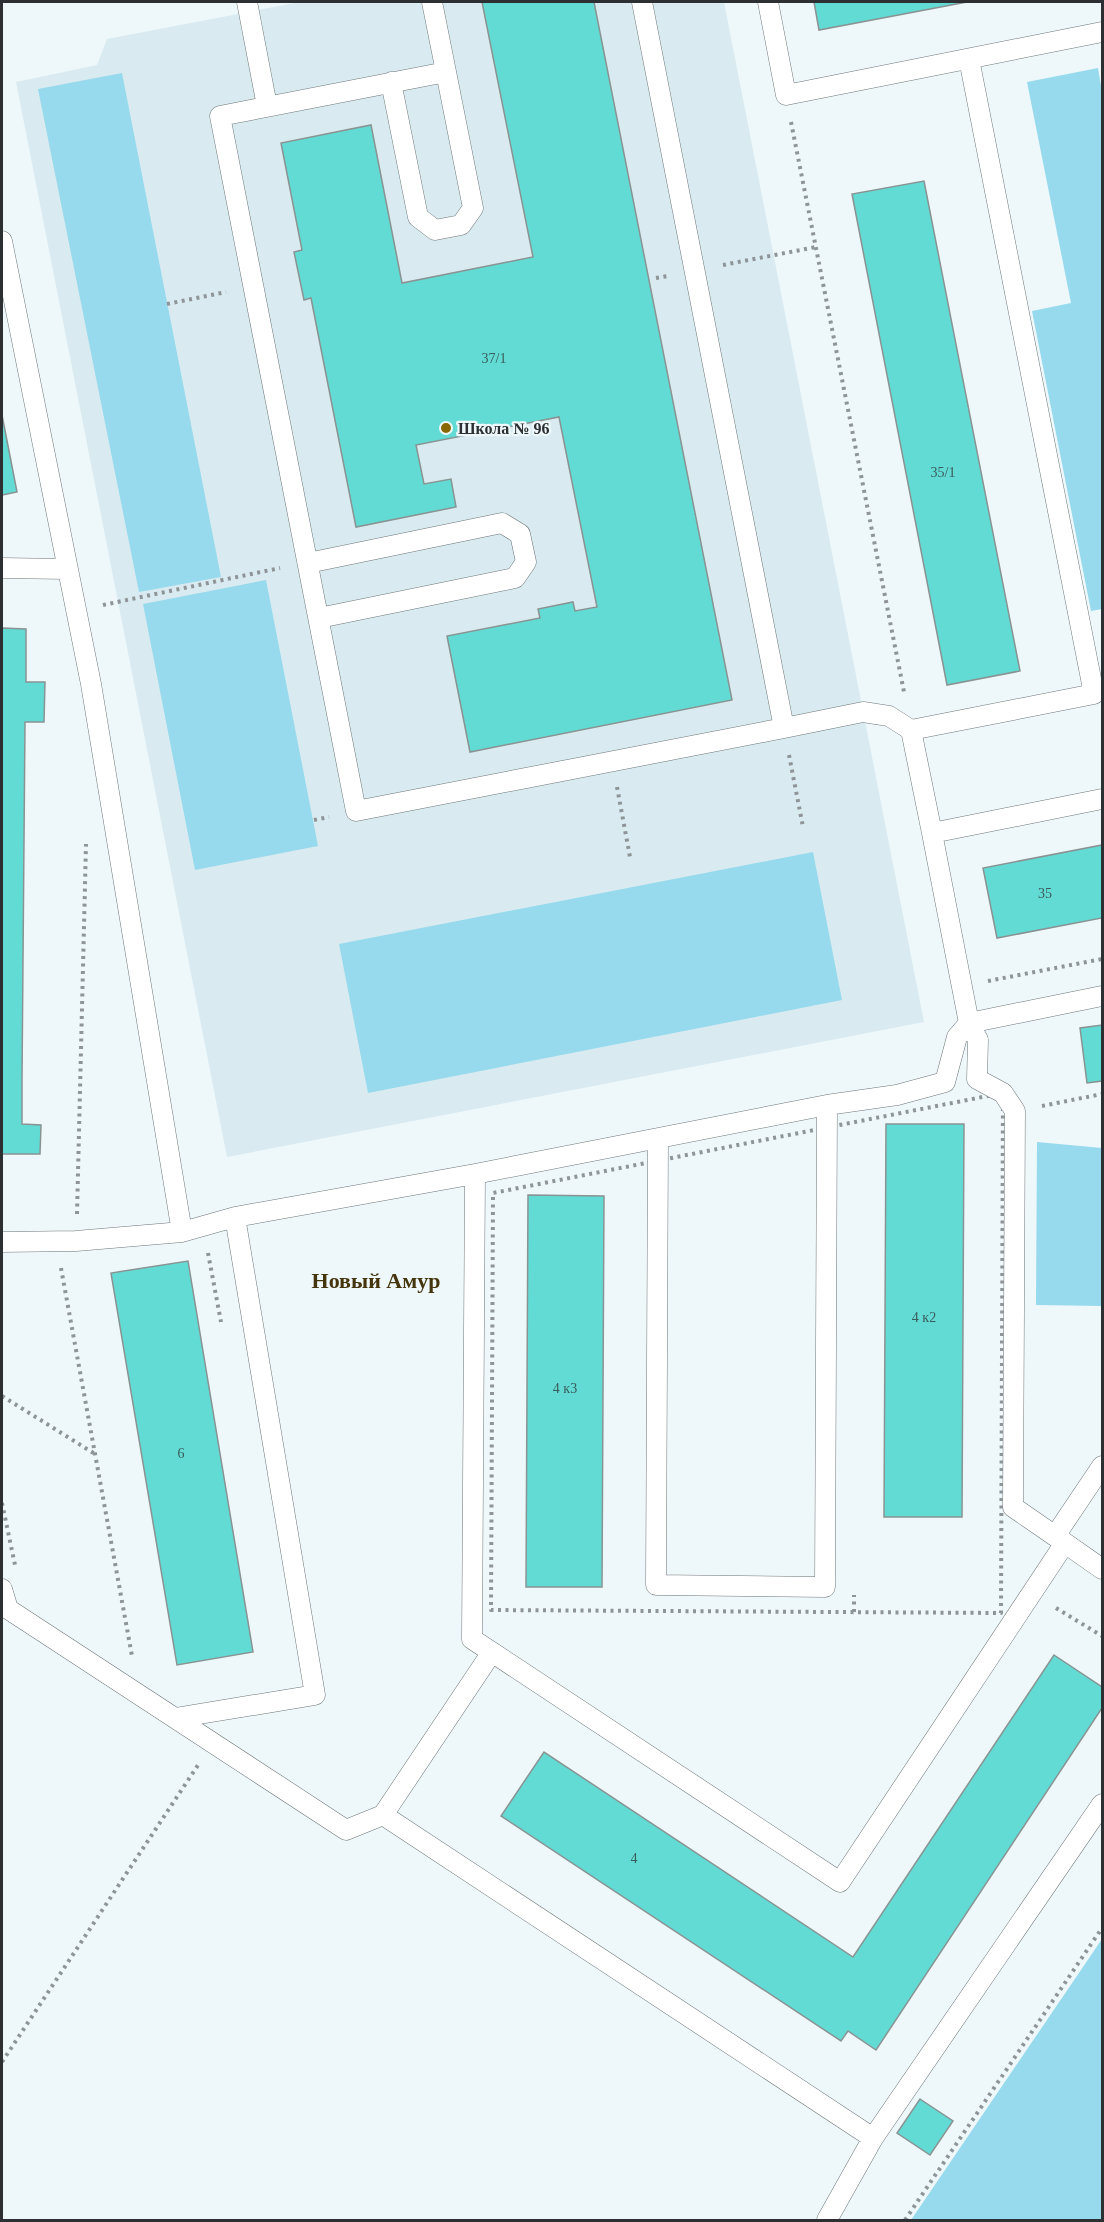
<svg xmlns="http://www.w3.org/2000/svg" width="1104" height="2222" viewBox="0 0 1104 2222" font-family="Georgia,serif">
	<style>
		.built { fill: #d9ebf0 }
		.green { fill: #97daed }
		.building { fill: #63dbd5; stroke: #899392; stroke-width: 1.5 }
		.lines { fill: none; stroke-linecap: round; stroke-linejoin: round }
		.service-casing { stroke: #6e7679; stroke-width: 21 }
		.path { stroke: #8e9497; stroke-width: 4; stroke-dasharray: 3 4.5; stroke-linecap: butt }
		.service { stroke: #fff; stroke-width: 20 }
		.poi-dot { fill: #876804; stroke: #eef8fb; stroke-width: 2 }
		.labels { text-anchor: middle; stroke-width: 4.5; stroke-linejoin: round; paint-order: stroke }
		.number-label { font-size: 14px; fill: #3a5b5b }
		.poi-label { font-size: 16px; font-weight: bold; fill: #2d3032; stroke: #eef8fb; text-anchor: start }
		.district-label { font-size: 22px; font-weight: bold; fill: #44350c; stroke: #eef8fb }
	</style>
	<rect width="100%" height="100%" fill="#eef8fb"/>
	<path class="built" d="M300 2H724L924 1022 227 1157 16 82 97 65 107 39Z"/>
	<path class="green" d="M1098 68 1102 92V609L1091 611 1032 311 1071 303 1027 82Z
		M122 73 221 577 139 592 38 89Z
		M266 580 318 846 195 870 143 604Z
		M813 852 842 1000 368 1093 339 944Z
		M1037 1142 1102 1148V1306L1036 1305Z
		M1102 1939V2220H911Z"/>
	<path class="building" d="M482 2H594L732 700 470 752 447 636 540 618 538 609 573 602 575 611 597 607 559 417 416 445 424 484 451 479 456 507 356 527 311 298 304 300 294 252 302 250 281 143 371 125 402 283 533 257Z
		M814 2H967L819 30Z
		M924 181 1020 671 947 685 852 194Z
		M2 415 17 492 2 495Z
		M2 628 26 629V682H45L44 722H25L22 1079V1124L41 1125 40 1154H2Z
		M1102 845V918L997 938 983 868Z
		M1102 1025V1081L1087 1083 1080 1028Z
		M886 1124H964L962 1517H884Z
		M528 1195 604 1196 602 1587H526Z
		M188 1261 253 1652 177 1665 111 1273Z
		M1054 1655 1102 1687V1708L876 2050 848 2031 841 2041 501 1816 544 1752 853 1957Z
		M920 2099 953 2121 930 2155 897 2133Z"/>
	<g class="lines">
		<g class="service-casing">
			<path id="service" d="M247 2 267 106
				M432 2 446 72 220 116 356 811 784 728 642 2
				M768 2 786 95 1102 32
				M391 82 418 217 435 230 461 225 473 208 446 72
				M2 241 91 684 182 1232
				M308 563 502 523 520 534 526 562 515 578 319 618
				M2 568 66 569
				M784 728 863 712 889 716 911 730 1094 694 969 59
				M911 730 932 833
				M658 1138 656 1585 825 1587 827 1105
				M475 1174 472 1639 840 1882 1065 1543
				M2 1242 76 1241 182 1232 235 1217 475 1174 827 1105 897 1095 945 1082 957 1037 969 1023 1102 996
				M1102 1466 1055 1536 1102 1569
				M1055 1536 1013 1507 1015 1111 1003 1093 977 1079 978 1040 969 1023 932 833 1102 799
				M2 1589 8 1609 346 1830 383 1815
				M492 1652 383 1815 873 2138
				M175 1718 315 1695 235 1217
				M827 2220 873 2138 1102 1804"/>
		</g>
		<path class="path" d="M791 122 904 692
			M723 265 816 247
			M656 278 668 276
			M167 304 226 292
			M103 605 280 568
			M789 755 803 827
			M617 787 630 857
			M314 820 329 817
			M988 981 1102 959
			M1003 1093 1001 1613 491 1610 493 1193Z
			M1042 1106 1102 1094
			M77 1214 86 844
			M208 1253 221 1322
			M61 1268 132 1656
			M2 1396 95 1454
			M2 1503 15 1565
			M1056 1608 1102 1636
			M854 1612V1595
			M2 2062 198 1765
			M905 2220 1102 1928"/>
		<use href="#service" class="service"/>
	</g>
	<circle class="poi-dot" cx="446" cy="428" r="6"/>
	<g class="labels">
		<g class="number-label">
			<text x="494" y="363">37/1</text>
			<text x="943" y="477">35/1</text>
			<text x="1045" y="898">35</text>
			<text x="924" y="1322">4 к2</text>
			<text x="565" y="1393">4 к3</text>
			<text x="181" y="1458">6</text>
			<text x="634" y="1863">4</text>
		</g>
		<g class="poi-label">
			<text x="458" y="434">Школа № 96</text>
		</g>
		<g class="district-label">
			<text x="376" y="1288">Новый Амур</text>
		</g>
	</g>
	<rect width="1104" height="2222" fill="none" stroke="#2d3032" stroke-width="6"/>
</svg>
